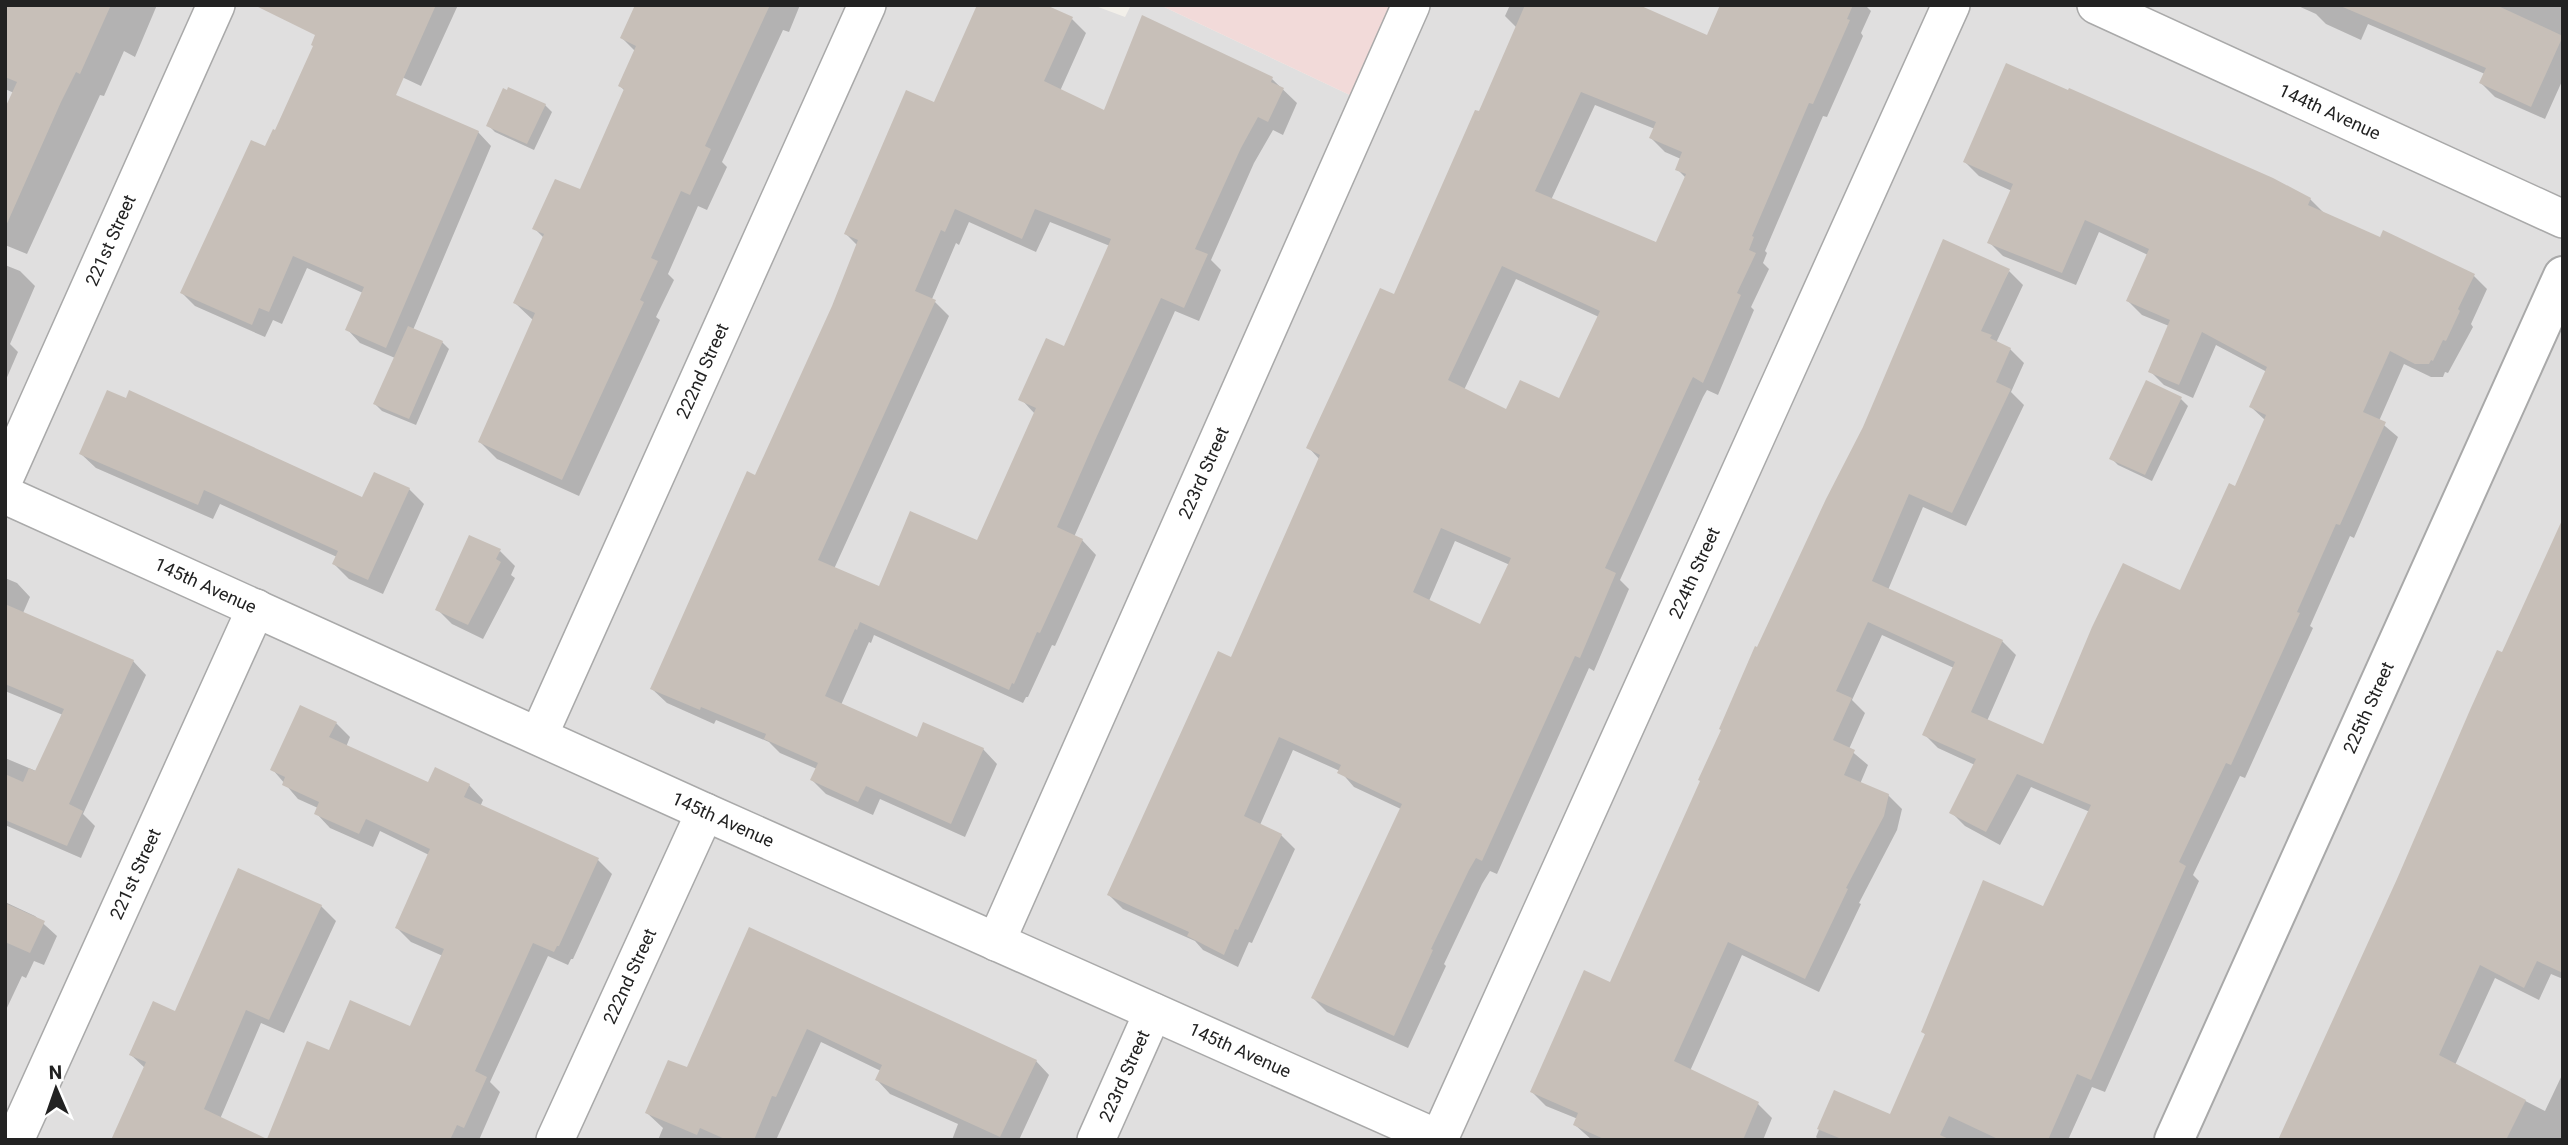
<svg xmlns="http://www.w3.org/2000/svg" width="2568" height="1145" viewBox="0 0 2568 1145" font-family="Roboto,sans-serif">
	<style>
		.residential { fill: #e0dfdf }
		.commercial { fill: #f2dad9 }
		.shadow { fill: #0003; fill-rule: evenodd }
		.building { fill: #c7bfb8; fill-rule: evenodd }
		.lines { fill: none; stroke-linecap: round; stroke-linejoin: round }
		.minor-casing { stroke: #a9a9a9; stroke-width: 40 }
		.tertiary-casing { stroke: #a9a9a9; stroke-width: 42 }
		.minor { stroke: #fff; stroke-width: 37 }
		.tertiary { stroke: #fff; stroke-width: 38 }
		.labels { text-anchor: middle; stroke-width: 5; stroke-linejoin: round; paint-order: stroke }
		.street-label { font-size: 18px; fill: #222; stroke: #fff }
	</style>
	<rect width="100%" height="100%" fill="#f2efe9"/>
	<path class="residential" d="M5 5H1093L1125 17 1131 5H1160L1352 96 1394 5H2563V1140H5Z"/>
	<path class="commercial" d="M1160 5H1394L1352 96Z"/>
	<path class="shadow" d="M13 5H157L135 57 124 51 104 96 100 95 27 254 5 245V113L14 93 5 89V19Z
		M313 5H458L421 86 319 38Z
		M681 5H800L789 32 783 30 722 162 727 167 707 210 698 206 668 274 674 280 656 317 660 320 579 496 497 459 480 442 534 321 515 303 544 238 535 229 581 192 625 91 620 86 635 51 622 38Z
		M1510 5H1635L1708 37 1722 5H1865L1871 11 1861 33 1863 36 1827 117 1823 116 1765 251 1767 253 1763 263 1769 269 1751 307 1754 310 1718 395 1707 390 1703 397 1620 580 1629 589 1594 671 1589 668 1497 874 1490 871 1482 884 1444 964 1446 966 1408 1048 1327 1012 1313 998 1401 809 1354 787 1340 771 1293 750 1260 825 1281 835 1295 849 1252 943 1249 942 1238 967 1203 950 1195 941 1123 909 1109 895 1232 659 1320 460 1309 448 1395 296 1480 113 1517 28 1505 16ZM1595 105 1655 129 1651 138 1665 152 1681 159 1677 169 1686 178 1656 244 1551 200ZM1516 279 1599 317 1560 400 1507 411 1464 390ZM1455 541 1510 565 1481 626 1429 601Z
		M2296 5H2563V79L2545 119 2495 97 2481 83 2485 74 2368 24 2361 40 2326 24 2316 14Z
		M1072 19 1086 33 1060 91 1105 112 1272 79 1297 103 1283 135 1273 130 1254 163 1211 260 1221 270 1199 321 1175 311 1074 537 1082 540 1096 555 1055 646 1052 645 1028 697H1026L1023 703 874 635 871 643 869 642 841 705 918 739 983 749 997 764 965 837 880 799 873 815 826 794 812 780 817 769 780 753 769 742 716 720 714 724 667 703 652 689 756 477 833 307 858 246 846 234 935 104ZM969 222 1036 252 1050 222 1110 246 1065 348 1021 399 1035 414 978 542 880 589 834 569 949 316 932 299 956 243 959 245Z
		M508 93 545 105 552 112 534 150 495 132 488 125Z
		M478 132 491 146 413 330 442 342 449 349 416 425 382 411 375 404 395 358 360 343 347 329 363 293 307 268 282 324 273 320 265 337 195 306 182 293 265 149Z
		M1965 162 2310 199 2324 213 2381 239 2473 275 2487 289 2471 324 2473 327 2448 373 2445 372 2443 377H2431L2404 364 2379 421 2398 437 2354 538 2350 536 2310 626 2313 628 2245 778 2240 776 2193 875 2199 881 2105 1092 2092 1087 2068 1140H1819L1816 1137 1834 1092 1891 1116 1927 1036 1923 1032 2044 908 2090 812 2031 787 2000 845 1965 826 1951 812 1975 765 1938 748 1924 734 1954 668 1882 635 1852 700 1865 713 1849 749 1868 765 1860 784 1888 795 1902 809 1897 830 1859 903 1861 904 1819 992 1742 955 1690 1071 1758 1104 1772 1118 1763 1140H1592L1575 1125 1578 1119 1546 1106 1532 1092 1611 984 2009 271 2023 285 1996 343 2010 349 2024 363 2011 392 2024 405 1966 526 1923 507 1888 590 2002 641 2016 655 1987 721 2044 746 2181 592 2236 488 2266 421 2251 407 2267 372 2216 345 2193 398 2164 385 2150 371 2169 326 2142 315 2128 301 2148 255 2099 232 2076 285 2003 256 1989 242 2012 191 1979 176Z
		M5 265 20 271 35 286 10 344 18 352 5 382Z
		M2181 399 2188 406 2152 481 2118 465 2111 458Z
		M81 454 363 500 409 489 424 504 383 594 349 579 334 564 337 557 220 504 213 519 96 468Z
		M2563 522V979L2551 974 2539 1000 2495 978 2455 1065 2545 1111 2563 1073V1140H2285Z
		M500 551 515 566 511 575 515 578 483 639 452 624 437 609Z
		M5 578 17 583 30 597 23 613 133 661 146 675 83 814 95 826 81 858 5 825V758L36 771 63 715 5 691Z
		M336 723 350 737 346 747 429 784 469 785 483 800 480 807 598 860 612 874 573 959H571L568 965 548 956 490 1082 500 1092 479 1140 472 1138 471 1140H314L330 1052 411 1028 443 956 411 942 397 928 429 855 380 831 373 847 330 828 316 813 318 808 298 799 273 770Z
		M5 902 35 916 57 936 44 965 34 961 26 978 22 976 5 1012Z
		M321 906 336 921 284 1033 261 1023 220 1119 113 1140 145 1068 131 1055 176 1013Z
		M750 930 1036 1061 1049 1075 1019 1140H952L958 1124 890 1094 877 1080 881 1071 821 1042 776 1140H658L663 1128 647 1113 687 1070Z"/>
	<path class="building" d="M5 5H111L80 74 76 72 61 102 5 228V108L17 82 5 77Z
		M254 5H436L396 95 479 131 386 348 345 330 364 287 293 256 269 312 259 308 252 325 180 293 251 140 265 146 273 129 275 130 313 46 311 45 315 35Z
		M635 5H770L705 146 711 149 690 195 681 191 651 258 658 261 640 300 644 302 562 480 478 442 535 313 513 303 544 234 532 229 555 179 580 189 624 89 618 86 636 46 620 38Z
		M977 5H1046L1073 17 1044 81 1104 110 1142 15 1273 77 1271 82 1284 88 1268 122 1258 117 1241 148 1195 249 1208 254 1184 308 1161 298 1097 436 1057 527 1083 539 1040 633 1037 632 1014 684 1012 683 1009 690 860 622 857 630 855 629 825 696 917 737 923 722 984 748 951 824 866 786 858 802 810 780 818 763 764 739 766 734 701 707 700 710 650 689 747 471 755 475 832 306 858 240 844 234 906 90 934 102ZM955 209 1022 239 1035 209 1111 239 1064 346 1046 338 1018 400 1036 408 977 540 910 511 879 586 818 560 936 300 915 291 941 230 945 232Z
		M1525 5H1639L1707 35 1720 5H1853L1847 19 1850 20 1813 104 1809 103 1752 236 1754 237 1749 250 1756 253 1737 293 1741 295 1703 383 1693 377 1690 383 1605 568 1616 573 1580 658 1575 656 1482 861 1476 858 1469 870 1431 949 1433 950 1394 1036 1311 998 1402 804 1337 773 1341 765 1279 737 1244 816 1282 834 1238 930 1235 929 1224 955 1187 936 1189 932 1107 895 1218 651 1231 657 1320 455 1306 448 1380 288 1394 294 1475 110 1479 111ZM1581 92 1656 122 1649 138 1682 152 1675 170 1686 174 1656 242 1535 191ZM1502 266 1600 311 1559 398 1520 380 1506 409 1448 380ZM1441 528 1511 558 1480 624 1413 592Z
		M2338 5H2496L2563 36 2531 107 2479 83 2486 68Z
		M2006 63 2068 90 2069 88 2273 178 2311 198 2308 205 2380 237 2383 230 2475 274 2458 309 2460 311 2446 341 2443 340 2433 361 2431 360 2429 364H2415L2390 351 2363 412 2386 422 2340 525 2336 524 2297 612 2300 613 2231 765 2226 763 2179 862 2186 866 2091 1080 2077 1074 2048 1140H2000L1949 1116 1940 1135 1951 1140H1844L1817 1129 1834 1090 1890 1114 1925 1034 1921 1032 1983 880 2043 906 2091 805 2017 774 1986 832 1949 813 1976 759 1922 735 1955 662 1868 622 1836 691 1852 698 1833 740 1855 750 1844 775 1889 794 1884 816 1846 888 1848 889 1805 979 1728 942 1674 1061 1759 1102 1743 1140H1606L1573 1125 1578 1113 1530 1092 1584 970 1610 982 1700 781 1698 780 1721 730 1719 729 1755 646 1757 647 1826 499 1863 427 1943 239 2010 269 1981 331 1992 335 1990 338 2011 348 1996 382 2011 389 1952 513 1909 494 1872 581 2003 640 1971 712 2043 744 2092 627 2123 563 2180 590 2229 483 2235 486 2266 415 2249 407 2267 367 2202 332 2179 385 2148 372 2170 320 2126 301 2149 249 2085 220 2062 273 1987 243 2013 184 1963 162Z
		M508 87 546 104 527 144 486 126 503 88 507 90Z
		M408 326 443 341 409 419 373 404Z
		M2146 380 2182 397 2145 475 2109 459Z
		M107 390 126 398 129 390 362 497 374 472 410 488 368 580 332 564 338 551 204 490 198 505 79 454Z
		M2563 518V973L2537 961 2524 988 2480 965 2439 1055 2526 1100 2506 1140H2278L2397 879 2470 710 2497 650 2502 652Z
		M469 535 501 549 496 559 501 562 468 625 435 610Z
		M5 604 134 660 69 804 83 811 67 846 5 820V774L23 782 29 768 35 771 64 709 5 684Z
		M300 705 337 722 329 737 428 782 435 767 470 784 464 797 599 858 559 946H557L554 952 533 943 475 1071 487 1077 464 1128 457 1125 450 1140H111L146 1062 129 1055 153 1001 175 1011 238 868 322 905 269 1020 246 1010 204 1109 267 1139 307 1041 329 1050 350 1000 410 1026 444 949 395 928 430 849 366 819 359 834 314 814 319 802 282 785 285 777 270 770Z
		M5 903 45 921 30 953 5 942Z
		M749 927 1037 1060 1000 1137 875 1080 882 1065 807 1029 776 1097 772 1096 754 1140H727L700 1128 697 1135 645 1113 668 1060 687 1067Z"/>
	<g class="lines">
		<g class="minor-casing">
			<g id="minor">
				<path id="s1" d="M2096 5 2563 219"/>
				<path id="s2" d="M5 477 216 5"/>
				<path id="s3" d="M5 495 705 812 1441 1140"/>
				<path id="s4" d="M539 735 867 5"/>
				<path id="s5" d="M996 942 1411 5"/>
				<path id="s6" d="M1439 1139 1951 5"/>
				<path id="s7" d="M15 1140 256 608"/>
				<path id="s8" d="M555 1140 705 812"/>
				<path id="s9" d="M1096 1140 1153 1012"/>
			</g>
		</g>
		<g class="tertiary-casing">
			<g id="tertiary">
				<path id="s10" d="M2174 1140 2563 276"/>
			</g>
		</g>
		<use href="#minor" class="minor"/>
		<use href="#tertiary" class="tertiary"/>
	</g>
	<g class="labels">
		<g class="street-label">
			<text dy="6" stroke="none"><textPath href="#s1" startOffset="257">144th Avenue</textPath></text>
			<text dy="6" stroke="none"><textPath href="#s2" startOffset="259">221st Street</textPath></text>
			<text dy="6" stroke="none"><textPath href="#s4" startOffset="399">222nd Street</textPath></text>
			<text dy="6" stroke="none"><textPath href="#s5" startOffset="513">223rd Street</textPath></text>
			<text dy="6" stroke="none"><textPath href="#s6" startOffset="621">224th Street</textPath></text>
			<text dy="6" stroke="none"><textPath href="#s3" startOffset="220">145th Avenue</textPath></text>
			<text dy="6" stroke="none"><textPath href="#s10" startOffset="474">225th Street</textPath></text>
			<text dy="6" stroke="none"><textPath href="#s3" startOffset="788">145th Avenue</textPath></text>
			<text dy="6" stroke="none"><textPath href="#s7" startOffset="292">221st Street</textPath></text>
			<text dy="6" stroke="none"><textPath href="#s8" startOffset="180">222nd Street</textPath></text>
			<text dy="6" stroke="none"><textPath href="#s3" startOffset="1354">145th Avenue</textPath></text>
			<text dy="6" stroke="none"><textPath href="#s9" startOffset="70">223rd Street</textPath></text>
		</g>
	</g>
	<rect width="2568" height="1145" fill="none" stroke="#222222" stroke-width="14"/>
	<g transform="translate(56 1089) rotate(358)" stroke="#ffffff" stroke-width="5" paint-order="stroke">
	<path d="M0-5L12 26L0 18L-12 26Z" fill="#222222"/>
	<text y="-10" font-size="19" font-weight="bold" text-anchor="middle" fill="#222222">N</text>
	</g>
</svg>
